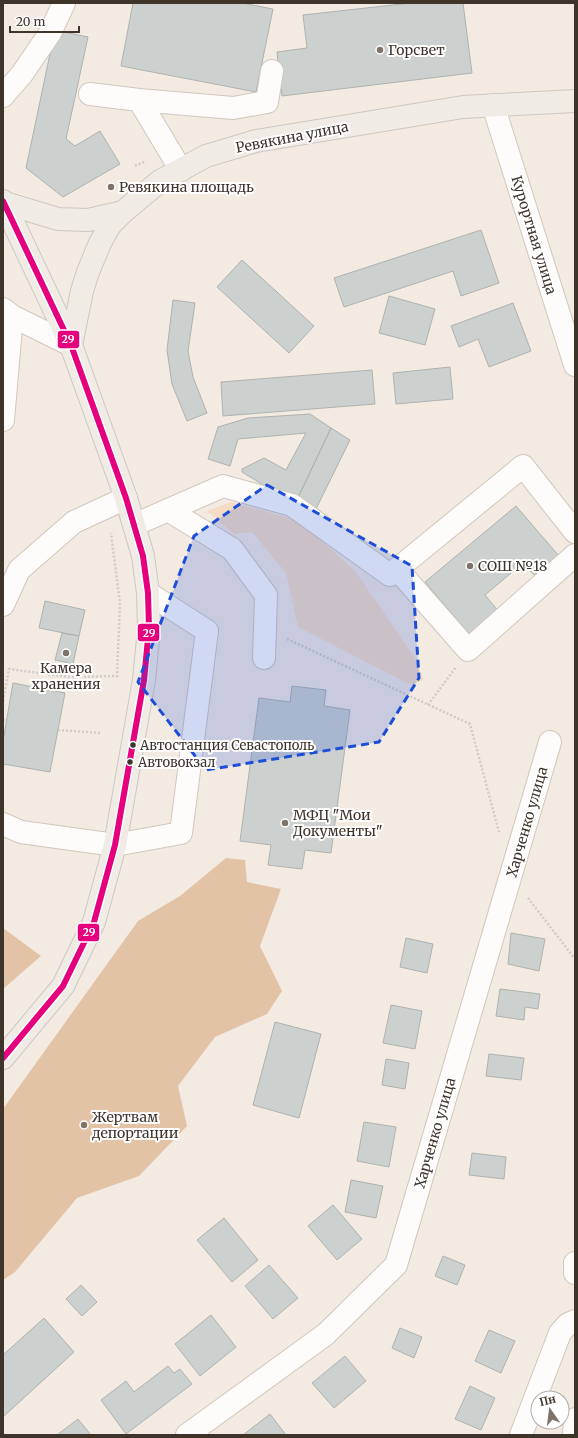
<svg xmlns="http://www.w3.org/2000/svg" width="578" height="1438" viewBox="0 0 578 1438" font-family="Merriweather,serif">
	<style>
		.green { fill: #f6dcc5 }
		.forest { fill: #e3c3a6 }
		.building { fill: #ccd0ce; stroke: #aeb2b0 }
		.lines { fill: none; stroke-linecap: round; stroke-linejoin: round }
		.minor-casing { stroke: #d0c7be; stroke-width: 24 }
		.major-casing { stroke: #cdc7c2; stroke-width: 24 }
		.path { stroke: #cfccc8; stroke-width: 2.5; stroke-dasharray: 2 2; stroke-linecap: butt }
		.minor { stroke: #fdfcfb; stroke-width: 22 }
		.major { stroke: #f1ebe5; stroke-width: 22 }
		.bus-1-casing { stroke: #fff; stroke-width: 9 }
		.bus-1 { stroke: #e5007d; stroke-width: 6 }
		.marked { fill: #1d4ed8; fill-opacity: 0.2; stroke: #1d4ed8; stroke-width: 3; stroke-dasharray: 8 5; stroke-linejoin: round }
		.poi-dot { fill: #7e746a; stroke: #fff; stroke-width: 1.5 }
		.bus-dot { fill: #3f342a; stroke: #fff; stroke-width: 1.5 }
		.labels { text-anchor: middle; stroke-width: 4; stroke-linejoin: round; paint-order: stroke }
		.bus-label { font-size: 13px; fill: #3f342a; stroke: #fff; text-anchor: start }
		.poi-label { font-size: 14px; fill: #3f342a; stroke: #fff; text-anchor: start }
		.street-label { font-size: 14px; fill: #3f342a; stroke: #fff }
		.line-badge { stroke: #fff; stroke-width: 1.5 }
		.badge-label { font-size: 11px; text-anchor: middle; font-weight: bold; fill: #fff }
	</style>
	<rect width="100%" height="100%" fill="#f3eae2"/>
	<path class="green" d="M231 502 300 521 356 572 414 657 424 680 411 685 298 627 286 573 252 532 234 534 207 511Z"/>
	<path class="forest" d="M226 858 245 860 247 882 281 889 260 946 282 991 267 1014 215 1037 178 1086 187 1126 139 1176 77 1198 15 1272 3 1280V1109L138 921 180 896Z
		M3 928 41 956 3 989Z"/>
	<path class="building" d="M133 3H242L273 9 256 92 121 66Z
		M411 3H463L472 73 282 96 277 52 307 48 303 15Z
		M55 30 88 37 66 139 75 146 100 131 120 164 63 197 26 168Z
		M481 230 499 283 461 296 453 271 344 307 334 278Z
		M242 260 314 326 289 353 217 287Z
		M389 296 435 309 425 345 379 333Z
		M173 300 195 303 188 351 193 377 207 413 187 421 172 384 167 350Z
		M513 303 531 351 489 367 478 339 459 347 451 326Z
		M450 367 453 399 396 404 393 373Z
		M372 370 375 404 223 416 221 382Z
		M310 414 331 428 295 504 242 472V469L264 458 286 470 306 433 238 439 230 466 208 459 218 427 248 418Z
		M331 428 350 440 313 515 295 504Z
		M516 506 559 556 535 576 523 563 485 595 499 612 470 635 425 582Z
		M45 601 85 610 79 636 39 628Z
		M62 633 79 636 73 664 55 660Z
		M13 683 65 693 50 772 3 764V741Z
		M292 686 326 690 324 706 350 710 331 853 305 850 302 869 268 865 271 845 240 841 259 698 290 702Z
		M511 933 545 939 539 971 508 964Z
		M406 938 433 944 427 973 400 967Z
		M500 989 540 994 538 1009 525 1007 524 1020 496 1016Z
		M391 1005 422 1011 415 1049 383 1043Z
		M275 1022 321 1034 299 1118 253 1105Z
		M489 1054 524 1058 521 1080 486 1076Z
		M386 1059 409 1063 405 1089 382 1085Z
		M364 1122 396 1127 389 1167 357 1161Z
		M472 1153 506 1157 504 1179 469 1175Z
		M351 1180 383 1186 376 1218 345 1212Z
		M333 1205 362 1239 337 1260 308 1226Z
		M224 1218 258 1260 232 1282 197 1240Z
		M443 1256 465 1265 457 1285 435 1276Z
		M269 1265 298 1298 273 1319 245 1286Z
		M81 1285 97 1302 82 1316 66 1299Z
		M211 1315 236 1347 200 1376 175 1344Z
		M44 1318 74 1352 3 1417V1355Z
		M400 1328 422 1337 414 1358 392 1348Z
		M489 1330 515 1341 501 1373 475 1361Z
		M345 1356 366 1381 334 1408 312 1383Z
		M168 1366 174 1373 180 1369 192 1384 126 1434 101 1400 126 1381 134 1392Z
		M470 1386 495 1398 481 1430 455 1419Z
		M270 1414 286 1435H243Z
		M78 1419 91 1435H57Z"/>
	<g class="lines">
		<g class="minor-casing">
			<path id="minor" d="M90 94 139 100 233 108 267 102 272 71
				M3 96 22 74 50 33 64 3
				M139 100 181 170
				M493 105 575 365
				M3 309 12 316 71 345
				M3 420 12 316
				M168 510 232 549 266 595 264 658
				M134 525 223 486 292 505 390 575 523 466 575 532
				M397 569 468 650 575 555
				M3 605 19 570 74 522 126 498
				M3 824 21 832 115 845 181 833 207 631 148 593
				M575 1263V1273
				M187 1435 326 1334 396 1265 550 742
				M521 1435 560 1333 568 1324 575 1321
				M574 1435 575 1419"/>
		</g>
		<g class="major-casing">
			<path id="major" d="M3 201 71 345 126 498 143 556 148 593 149 628 144 680 115 845 94 922 63 986 3 1058
				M5 203 58 219 88 220 123 212
				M71 345 82 291 88 272 100 243 110 225 123 212 160 181 206 156 256 141 463 107 575 101"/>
		</g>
		<path class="path" d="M135 166 146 161
			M287 639 470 724 499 832
			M3 701 9 669 69 677 117 676 120 603 111 533
			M428 705 456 667
			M3 720 7 721
			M58 730 101 733
			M528 898 575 959
			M3 976 6 978"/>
		<use href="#minor" class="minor"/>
		<use href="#major" class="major"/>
		<g class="bus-1-casing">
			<path id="bus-1" d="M3 201 71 345 126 498 143 556 148 593 149 628 144 680 115 845 94 922 63 986 3 1058"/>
		</g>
		<use href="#bus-1" class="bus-1"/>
	</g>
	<path class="marked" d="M267 485 412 566 419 678 379 742 206 770 138 682 194 536Z"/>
	<g class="poi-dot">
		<circle cx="380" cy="50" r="4"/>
		<circle cx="111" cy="187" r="4"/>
		<circle cx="470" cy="566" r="4"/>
		<circle cx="66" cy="653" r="4"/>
		<circle cx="285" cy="823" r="4"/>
		<circle cx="84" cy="1125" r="4"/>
	</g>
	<g class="bus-dot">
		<circle cx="133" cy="745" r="3.5"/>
		<circle cx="130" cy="762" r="3.5"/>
	</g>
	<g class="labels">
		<g class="bus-label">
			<text x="140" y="750">Автостанция Севастополь</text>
			<text x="138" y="767">Автовокзал</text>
		</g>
		<g class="poi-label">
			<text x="388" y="55">Горсвет</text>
			<text x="119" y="192">Ревякина площадь</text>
			<text x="478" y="571">СОШ №18</text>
			<text x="66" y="673" text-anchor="middle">Камера<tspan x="66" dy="16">хранения</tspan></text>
			<text x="293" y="820">МФЦ "Мои<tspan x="293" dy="16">Документы"</tspan></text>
			<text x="92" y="1122">Жертвам<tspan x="92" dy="16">депортации</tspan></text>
		</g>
		<g class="street-label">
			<text transform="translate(292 137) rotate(-11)" y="5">Ревякина улица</text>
			<text transform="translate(534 235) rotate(73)" y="5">Курортная улица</text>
			<text transform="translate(527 822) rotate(-74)" y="5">Харченко улица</text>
			<text transform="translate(435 1133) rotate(-74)" y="5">Харченко улица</text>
		</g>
	</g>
	<g class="line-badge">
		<rect x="57" y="330" width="23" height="19" rx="4" fill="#e5007d"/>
		<rect x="137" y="623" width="23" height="19" rx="4" fill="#e5007d"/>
		<rect x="77" y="923" width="23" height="19" rx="4" fill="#e5007d"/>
	</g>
	<g class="badge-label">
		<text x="68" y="343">29</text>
		<text x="149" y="637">29</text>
		<text x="89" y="936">29</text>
	</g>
	<rect width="578" height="1438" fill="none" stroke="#3f342a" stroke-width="8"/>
	<g transform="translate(550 1410) rotate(346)"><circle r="19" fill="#ffffff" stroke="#b2aeaa"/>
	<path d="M0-3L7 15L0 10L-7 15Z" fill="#7e746a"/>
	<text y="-6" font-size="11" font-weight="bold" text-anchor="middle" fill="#3f342a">Пн</text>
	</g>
	<path d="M10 26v6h69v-6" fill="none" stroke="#3f342a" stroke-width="2"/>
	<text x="16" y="26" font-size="12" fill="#3f342a" stroke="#ffffff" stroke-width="3" paint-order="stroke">20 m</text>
</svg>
